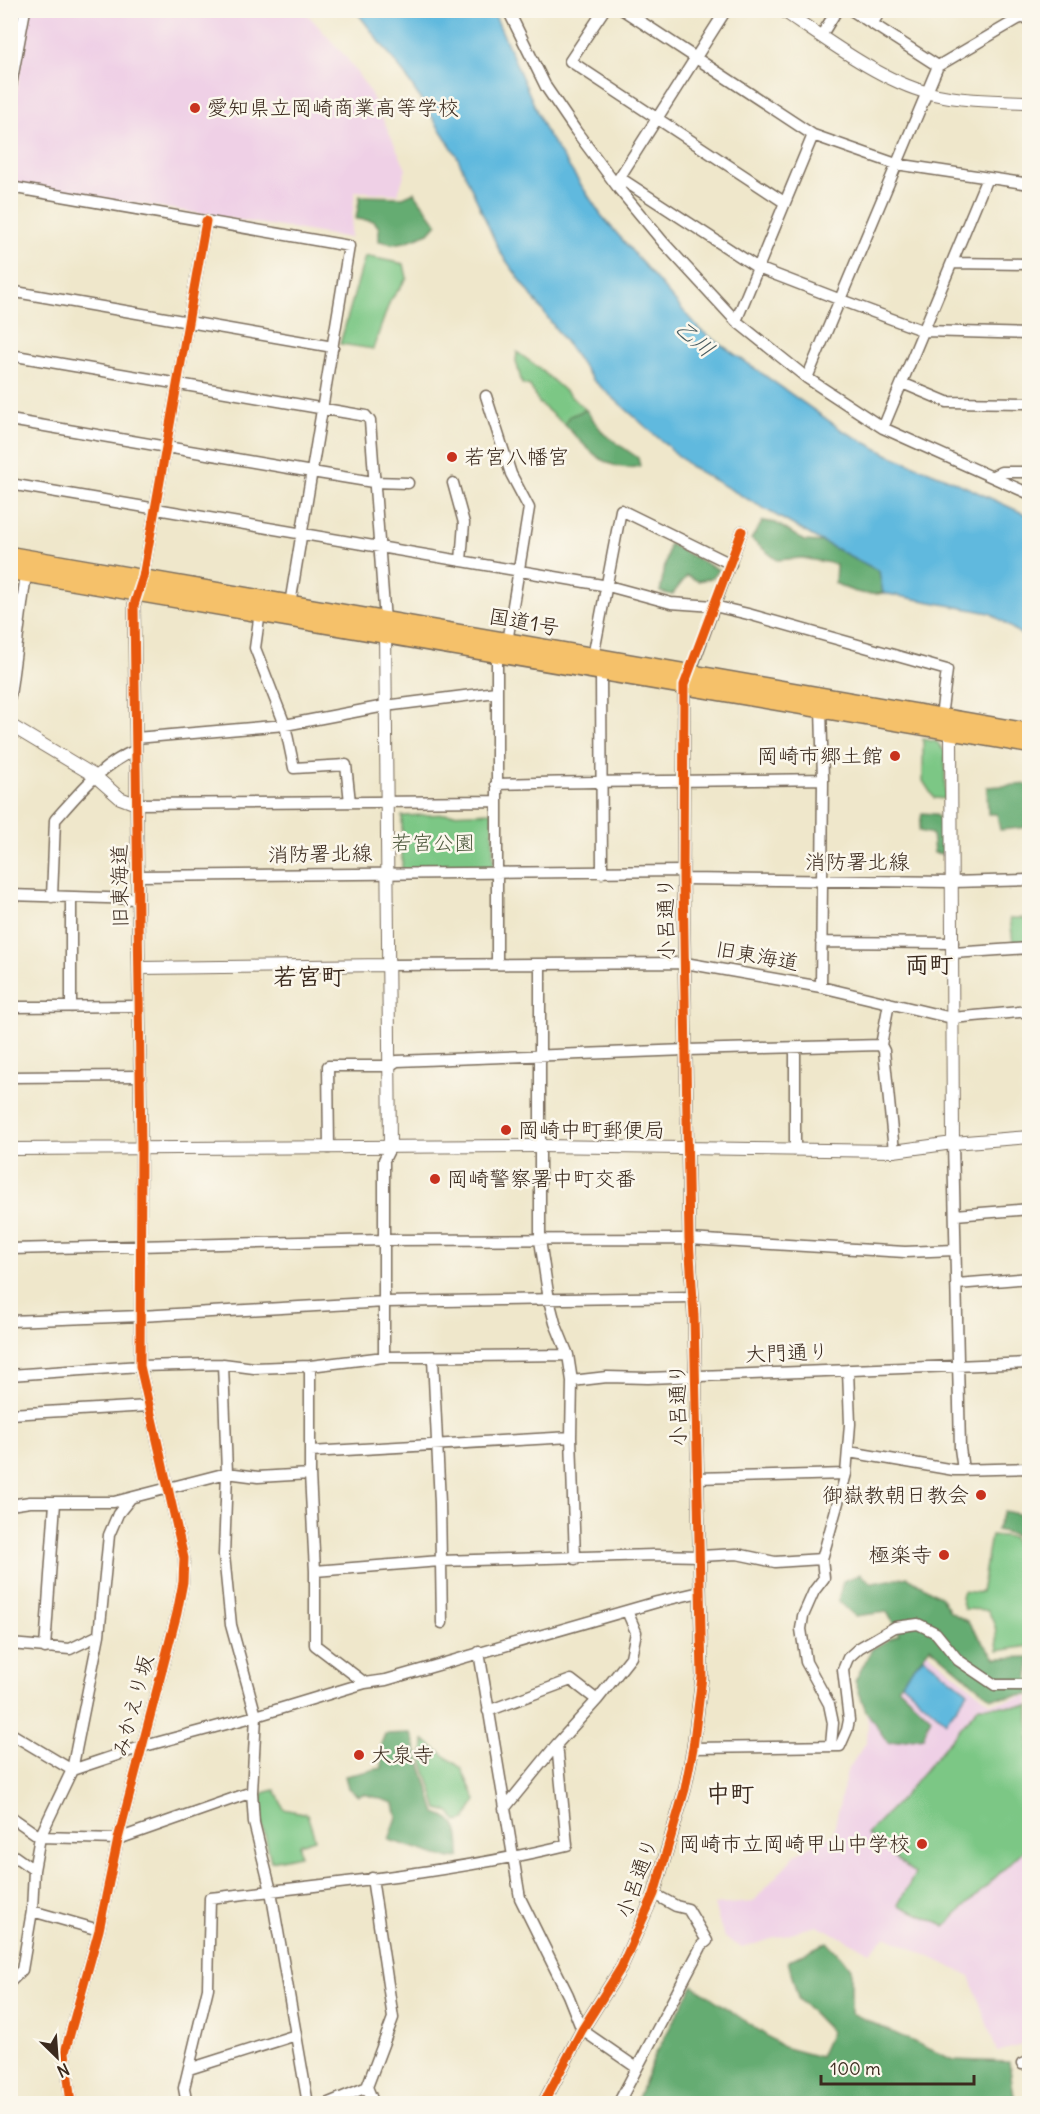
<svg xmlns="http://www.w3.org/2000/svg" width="1040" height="2114" viewBox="0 0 1040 2114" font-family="Delius,'Klee One',sans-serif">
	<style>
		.built { fill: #efd0e6 }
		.green { fill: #7cc785; stroke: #5c7852; stroke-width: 1.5 }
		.forest { fill: #65ac72; stroke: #506b48; stroke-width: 1.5 }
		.water { fill: #61b9de; stroke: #4e727e; stroke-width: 1.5 }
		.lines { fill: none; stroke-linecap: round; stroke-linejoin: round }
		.minor-casing { stroke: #7a6c5b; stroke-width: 13 }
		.tertiary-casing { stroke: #7a6c5b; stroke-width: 14 }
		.trunk-casing { stroke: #7a6c5b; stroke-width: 19 }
		.minor { stroke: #fff; stroke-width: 10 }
		.tertiary { stroke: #fff; stroke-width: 12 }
		.trunk { stroke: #f5c16b; stroke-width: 16 }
		.cycleway-casing { stroke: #fbf7ec; stroke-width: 13 }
		.cycleway { stroke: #e8590c; stroke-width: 9 }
		.poi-dot { fill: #c8321e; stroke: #fbf7ec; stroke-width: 2 }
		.labels { text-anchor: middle; stroke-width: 5; stroke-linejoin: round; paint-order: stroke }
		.poi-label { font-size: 21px; fill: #3b2a1e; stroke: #fbf7ec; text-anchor: start }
		.street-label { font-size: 21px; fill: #3b2a1e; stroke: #fbf7ec }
		.park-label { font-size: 21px; fill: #4e593d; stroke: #fbf7ec }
		.water-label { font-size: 22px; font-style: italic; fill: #485c61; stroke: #fbf7ec }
		.quarter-label { font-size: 24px; font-weight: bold; fill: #3b2a1e; stroke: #fbf7ec }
	</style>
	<rect width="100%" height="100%" fill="#fbf7ec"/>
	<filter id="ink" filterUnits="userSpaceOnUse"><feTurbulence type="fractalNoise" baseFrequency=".0167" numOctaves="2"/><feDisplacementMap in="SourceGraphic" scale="12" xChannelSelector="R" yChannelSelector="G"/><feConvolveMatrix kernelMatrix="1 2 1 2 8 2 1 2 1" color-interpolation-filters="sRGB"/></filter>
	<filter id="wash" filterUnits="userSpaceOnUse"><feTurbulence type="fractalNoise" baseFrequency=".008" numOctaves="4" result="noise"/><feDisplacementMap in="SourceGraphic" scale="24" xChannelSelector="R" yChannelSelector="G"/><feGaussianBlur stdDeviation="1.35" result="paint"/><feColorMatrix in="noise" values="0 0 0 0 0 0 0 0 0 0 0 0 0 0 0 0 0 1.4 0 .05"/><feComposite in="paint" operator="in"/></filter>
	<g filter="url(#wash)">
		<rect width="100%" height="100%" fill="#efe7cb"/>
		<path class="built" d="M30 10 301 11 309 16 346 57 369 90 406 169 398 194 355 191 350 238 11 183V126Z
			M921 1647 991 1703 1029 1696V2043L997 2052 970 1976 886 1936 870 1952 817 1925 742 1948 724 1937 714 1905 753 1902 796 1854 833 1834 847 1771 867 1741 868 1723 860 1678Z"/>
		<path class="green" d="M365 256 404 264 407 278 390 301 373 349 340 344Z
			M517 352 539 368 586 410 570 416 565 425 539 403 530 386 522 384 516 361Z
			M923 739 937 742 945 752V799L934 798 923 781Z
			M492 812 494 870 402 873V816Z
			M1010 918H1022L1027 921 1029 941 1013 943Z
			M991 1535 1013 1537C1017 1552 1018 1565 1029 1575V1646L998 1651 995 1626 988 1610 964 1609 961 1597 963 1591 981 1593Z
			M979 1706H1029V1845L945 1926 898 1905 915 1874 867 1834 899 1801Z
			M424 1740 461 1768 476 1800 466 1820 457 1822 450 1812 438 1809 423 1762Z
			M275 1790 284 1809 307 1814 315 1839 299 1844 300 1855 271 1861 260 1815 263 1793Z"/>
		<path class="forest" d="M414 192 437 224 429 233 405 242 393 244 379 241V228L374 221 356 219 360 196 403 197Z
			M586 410 604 434 638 458 640 466C607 475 585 446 565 425L570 416Z
			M763 521 776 523 804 541 823 542 879 571 883 593C866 597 849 591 835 583L836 564 802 558 777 560 751 539Z
			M669 544 719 570 712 578 698 581 687 576 672 595 660 592Z
			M1029 784V827L1000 830 997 814H988L987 787Z
			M922 813 935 814 944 823 943 854 934 853 932 834 919 831Z
			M1004 1511 1027 1516 1029 1520V1559L1020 1536 996 1530Z
			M860 1574 872 1583 908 1577 941 1597 950 1612 967 1621 995 1658 1029 1657V1695L991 1698 930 1647 898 1687 931 1718 923 1737 888 1743 866 1711 855 1681 872 1649 899 1634 887 1612 855 1616 838 1601 843 1581Z
			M411 1733 436 1813C460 1820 460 1835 460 1857L450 1859 389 1840 397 1817 394 1803 364 1794 358 1796 348 1788 345 1776 382 1768 381 1744 385 1734Z
			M827 1942 851 1968V2013L953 2060 1009 2062 1015 2103H636L655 2055 693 1985 783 2047 820 2057 831 2032 798 1998 788 1961Z"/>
		<path class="water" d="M356 11H493L546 132 601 215 699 329 842 430 889 455 951 480 1029 516V640L990 613 883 593 879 571 823 542 691 467 593 380 500 252 456 154 403 72Z
			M923 1657 968 1692 946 1722 901 1682Z"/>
	</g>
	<g filter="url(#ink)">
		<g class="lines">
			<g class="minor-casing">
				<path id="minor" d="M508 10 546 87 576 131 619 189 663 242 736 321 807 378 883 428 1030 494
					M604 10 570 61 784 202
					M623 10 813 135 896 164 1030 184
					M851 10 938 66
					M872 24 881 10
					M821 36 837 10
					M10 90 25 10
					M620 178 758 268 841 300 924 331 1030 334
					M616 183 726 10
					M10 187 349 246 290 604
					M952 263 1030 264
					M10 291 333 347
					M736 321 813 135
					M10 355 366 416 370 421 385 621
					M807 378 938 66 1018 19 1030 15
					M902 383 947 402 1030 403
					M486 396 511 474 529 508 507 642
					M10 420 312 472 373 482 408 483
					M883 428 987 178
					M993 476 1001 472H1030
					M453 483 464 523 461 561
					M10 484 608 586 671 603 714 606 748 614 947 670 941 717
					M143 577 206 221
					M260 612 255 648 285 725 294 768 346 765 350 802
					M497 653V964
					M593 657 621 510 731 564
					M601 671 602 873
					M690 673 742 531
					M10 696 26 574
					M821 708 823 779 821 987
					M136 738 285 725 385 706 496 692
					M496 784C605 781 714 781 823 779
					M136 804 496 801
					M138 876C320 874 502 874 683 871
					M683 879 951 882 1030 880
					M10 895 138 899
					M52 897 55 820C79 793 102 764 136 750
					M71 898V1007
					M821 942 953 943
					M953 953 1030 948
					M540 964V1240L549 1300 555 1323 568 1355 572 1381 607 1377 648 1378 1030 1363
					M388 965 685 963 821 987 952 1018 1030 1011
					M889 1003 881 1045 884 1051 894 1151
					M10 1007 139 1006
					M10 1077 140 1076
					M953 1143 960 1448 963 1470
					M329 1148 328 1066H389L397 1061 687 1050 881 1045
					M795 1150V1048
					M955 1215 1030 1209
					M10 1249 384 1240 689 1239 905 1252 955 1250
					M957 1284 1030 1278
					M10 1321 141 1316 385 1302 692 1297
					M384 1357V1160L390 1148
					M433 1358 440 1503 442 1623
					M223 1364 227 1473 224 1555 231 1625 256 1716 252 1792 254 1823 271 1891 308 2104
					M310 1366V1474L315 1571V1645L365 1683
					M10 1375 140 1366 223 1364 254 1368 310 1366 384 1357 568 1355
					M572 1381 571 1437 575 1559
					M10 1414 149 1406
					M311 1452 571 1437
					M849 1452 954 1470 1030 1468
					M697 1478 846 1474
					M10 1505 30 1502H114L227 1473 258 1477 310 1474
					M315 1571 440 1561 655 1555 700 1556 737 1554 775 1562 822 1559
					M10 1644 70 1649 99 1635
					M45 1648 55 1503
					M479 1652 520 1898 568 1995 582 2030 637 2068
					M488 1711 571 1680 597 1700
					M10 1733 72 1770 141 1747 256 1716 365 1683 386 1680 657 1602 700 1592
					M831 1745 833 1723 829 1704 806 1662 801 1629 803 1616 814 1591 824 1578 822 1559 846 1474 850 1424 848 1370
					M693 1748 840 1746 847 1730 849 1720 843 1670 848 1658 859 1648 895 1627 918 1624 936 1633 958 1660 995 1685H1030
					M504 1809 557 1744 597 1700 631 1657 636 1632 627 1611
					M10 1816 40 1837 118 1839 252 1792
					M10 1853 34 1870
					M372 1878 393 2018 367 2087 374 2104
					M32 1911 99 1930
					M10 1982 22 1970 32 1911 34 1870 40 1837 72 1770 99 1635 109 1535 118 1514 130 1499
					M1022 2064 1030 2061
					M189 2069 296 2035
					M71 2104 65 2052 99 1930 118 1839 177 1613 183 1582 184 1558 140 1366 141 1148
					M187 2104 184 2088 208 1988 210 1898C329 1884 451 1873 567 1845L557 1744
					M326 2104 367 2087
					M618 2104 702 1945 707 1941 688 1909 676 1906 654 1894"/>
			</g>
			<g class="tertiary-casing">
				<path id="tertiary" d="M782 10C824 38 881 81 929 93 962 101 996 101 1030 102
					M140 586 134 605 141 1148
					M385 628 390 1148
					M10 725 95 776 120 798 136 804
					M951 731 953 1143
					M139 968 388 965
					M10 1149 539 1146 894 1151 953 1143 1030 1137
					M543 2104 582 2030 621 1968 654 1894 685 1789 693 1748 702 1677 694 1316 689 1239 683 879 684 685 687 680"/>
			</g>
			<g class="trunk-casing">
				<path id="trunk" d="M10 555 1030 732
					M10 571 1030 745"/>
			</g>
			<use href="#minor" class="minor"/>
			<use href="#tertiary" class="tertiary"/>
			<use href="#trunk" class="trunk"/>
			<g class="cycleway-casing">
				<path id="cycleway" d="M71 2104 65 2052 99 1930 118 1839 177 1613 183 1582 184 1558 140 1366 141 1148 134 605 143 577 206 221
					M543 2104 582 2030 621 1968 654 1894 685 1789 693 1748 702 1677 694 1316 689 1239 683 879 684 685 742 531"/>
			</g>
			<use href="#cycleway" class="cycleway"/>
		</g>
	</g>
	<g class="poi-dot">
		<circle cx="195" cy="108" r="6"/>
		<circle cx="452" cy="457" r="6"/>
		<circle cx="895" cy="756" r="6"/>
		<circle cx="506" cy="1130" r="6"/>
		<circle cx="435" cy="1179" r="6"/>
		<circle cx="981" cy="1495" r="6"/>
		<circle cx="944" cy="1555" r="6"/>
		<circle cx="359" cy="1755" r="6"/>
		<circle cx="922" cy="1844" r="6"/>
	</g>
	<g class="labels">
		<g class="poi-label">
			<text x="207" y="115">愛知県立岡崎商業高等学校</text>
			<text x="464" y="464">若宮八幡宮</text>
			<text x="883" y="763" text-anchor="end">岡崎市郷土館</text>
			<text x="518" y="1137">岡崎中町郵便局</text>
			<text x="447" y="1186">岡崎警察署中町交番</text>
			<text x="969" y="1502" text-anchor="end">御嶽教朝日教会</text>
			<text x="932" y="1562" text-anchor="end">極楽寺</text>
			<text x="371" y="1762">大泉寺</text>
			<text x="910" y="1851" text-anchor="end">岡崎市立岡崎甲山中学校</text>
		</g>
		<g class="street-label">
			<text transform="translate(524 622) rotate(10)" y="7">国道1号</text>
			<text transform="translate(320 854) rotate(-1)" y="7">消防署北線</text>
			<text x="857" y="869">消防署北線</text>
			<text transform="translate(120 886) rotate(-91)" y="7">旧東海道</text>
			<text transform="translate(666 919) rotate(-91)" y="7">小呂通り</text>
			<text transform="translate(757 956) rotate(10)" y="7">旧東海道</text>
			<text transform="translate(787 1353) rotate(-2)" y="7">大門通り</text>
			<text transform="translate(678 1405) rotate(-91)" y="7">小呂通り</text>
			<text transform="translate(133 1706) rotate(-75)" y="7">みかえり坂</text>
			<text transform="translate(637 1878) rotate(-70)" y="7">小呂通り</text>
		</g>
		<g class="park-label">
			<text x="433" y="850">若宮公園</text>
		</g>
		<g class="water-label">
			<text transform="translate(695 338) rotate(41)" y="8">乙川</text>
		</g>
		<g class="quarter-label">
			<text x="929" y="973">両町</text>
			<text x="309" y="985">若宮町</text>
			<text x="730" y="1802">中町</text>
		</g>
	</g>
	<rect width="1040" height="2114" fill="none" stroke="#fbf7ec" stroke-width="36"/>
	<g transform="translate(57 2057) rotate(155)" stroke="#fbf7ec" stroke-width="4.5" paint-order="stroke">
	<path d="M0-4.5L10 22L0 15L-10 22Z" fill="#3b2a1e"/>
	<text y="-9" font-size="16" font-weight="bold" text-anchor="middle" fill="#3b2a1e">N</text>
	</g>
	<path d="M821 2075v9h153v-9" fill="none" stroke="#3b2a1e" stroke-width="3"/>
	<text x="830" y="2075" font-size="18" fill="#3b2a1e" stroke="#fbf7ec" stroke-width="4.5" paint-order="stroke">100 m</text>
</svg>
